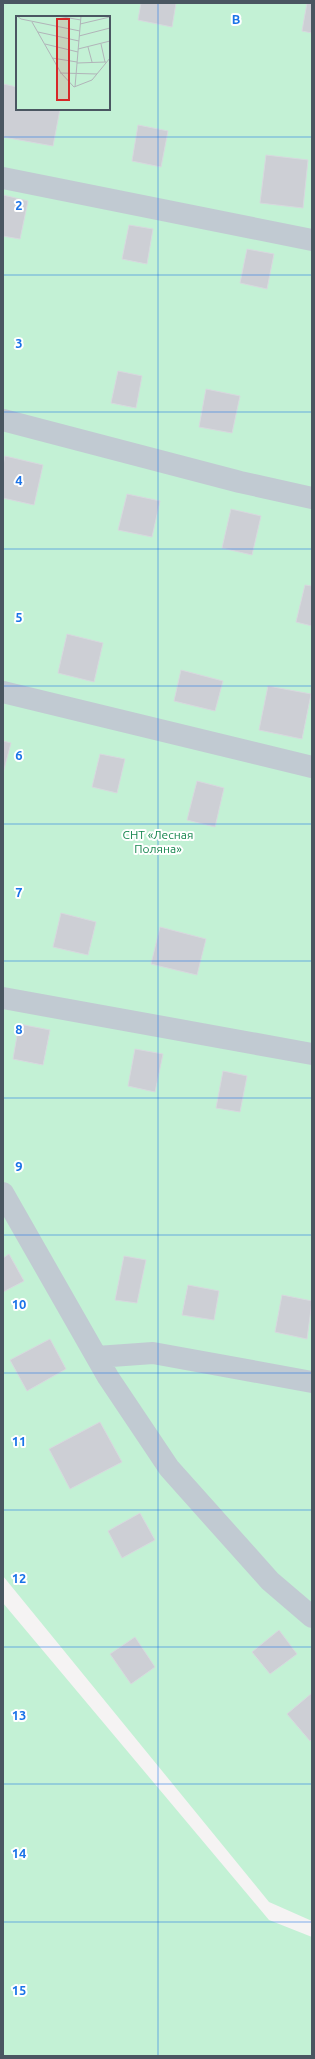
<svg xmlns="http://www.w3.org/2000/svg" width="315" height="2059" viewBox="0 0 315 2059" font-family="Ubuntu,sans-serif">
	<style>
		.green { fill: #c3f1d5; fill-rule: evenodd }
		.building { fill: #cdcfd5; stroke: #d7d9de }
		.lines { fill: none; stroke-linecap: round; stroke-linejoin: round }
		.minor { stroke: #c1cad2; stroke-width: 22 }
		.grid { fill: none; stroke: #1a73e8; stroke-width: 1; stroke-opacity: 0.55 }
		.labels { text-anchor: middle; stroke-width: 4; stroke-linejoin: round; paint-order: stroke }
		.park-label { font-size: 12px; fill: #17864f; stroke: #fff }
		.inset-road { fill: none; stroke: #b1b4b9; stroke-width: 1 }
		.view { fill: #d62828; fill-opacity: 0.15; stroke: #d62828; stroke-width: 2 }
		.inset-edge { fill: none; stroke: #4a5661; stroke-width: 2 }
		.grid-label { font-size: 13px; text-anchor: middle; font-weight: bold; fill: #1a73e8; stroke: #fff; stroke-width: 4; stroke-linejoin: round; paint-order: stroke }
	</style>
	<rect width="100%" height="100%" fill="#f5f3f3"/>
	<path class="green" d="M3 3H312V1921L269 1902 3 1576ZM17 17H109V109H17Z
		M3 1603 269 1920 312 1937V2056H3Z"/>
	<path class="building" d="M141 3H176L172 27 138 20Z
		M307 3 312 4V33L302 31Z
		M3 84 17 87V109H60L53 146 3 137Z
		M138 125 168 131 161 167 132 161Z
		M266 155 308 160 303 208 260 203Z
		M3 195 28 201 20 239 3 236Z
		M129 225 153 229 147 264 122 259Z
		M247 249 274 254 267 289 240 283Z
		M118 371 142 376 136 408 111 403Z
		M206 389 240 396 232 433 199 427Z
		M5 456 43 465 34 505 3 498V466Z
		M127 494 160 501 152 537 118 530Z
		M231 509 261 516 252 555 222 548Z
		M305 585 312 586V626L296 622Z
		M67 634 103 643 94 682 58 673Z
		M181 670 223 681 215 711 174 701Z
		M268 686 311 694 302 739 259 730Z
		M3 741 11 743 3 773Z
		M100 754 125 759 117 793 92 787Z
		M197 781 224 788 215 827 187 820Z
		M61 913 96 922 88 955 53 947Z
		M160 927 206 939 197 975 151 964Z
		M19 1024 50 1030 43 1065 13 1059Z
		M135 1049 163 1054 155 1092 128 1086Z
		M223 1071 247 1076 240 1112 216 1108Z
		M9 1254 24 1281 3 1292V1258Z
		M124 1256 146 1260 137 1303 115 1300Z
		M188 1285 219 1291 214 1320 182 1315Z
		M282 1295 312 1301 307 1339 275 1332Z
		M50 1339 66 1369 27 1391 10 1360Z
		M100 1422 122 1462 70 1489 49 1449Z
		M140 1513 155 1540 122 1558 108 1531Z
		M279 1630 297 1654 270 1674 252 1652Z
		M135 1637 155 1667 131 1684 110 1654Z
		M312 1693V1739L310 1741 287 1714Z"/>
	<g class="lines">
		<path class="minor" d="M3 178 312 240
			M3 420 240 482 312 498
			M3 692 312 767
			M3 998 312 1054
			M3 1193 108 1377 169 1468 270 1581 312 1617
			M97 1357 153 1353 312 1382"/>
	</g>
	<path class="grid" d="M158 3V2056M3 137H312M3 275H312M3 412H312M3 549H312M3 686H312M3 824H312M3 961H312M3 1098H312M3 1235H312M3 1373H312M3 1510H312M3 1647H312M3 1784H312M3 1922H312"/>
	<g class="labels">
		<g class="park-label">
			<text x="158" y="839">СНТ «Лесная<tspan x="158" dy="14">Поляна»</tspan></text>
		</g>
	</g>
	<g transform="translate(16 16)">
		<rect width="94" height="94" fill="#f5f3f3"/>
		<path d="M0 0H94V94H0Z" fill="#c3f1d5"/>
		<path class="inset-road" d="M1 0 5 3 64 15M41 0 65 4M16 6 45 57 58 71 76 64 94 42M64 8 94 1M22 16 63 25M63 20 94 12M29 28 62 36M85 28 89 46M72 31 76 46M62 33 94 25M36 42 61 46M61 47 90 46M44 57 81 58M59 71 65 0"/>
		<path class="view" d="M41 3H53V84H41Z"/>
		<rect width="94" height="94" class="inset-edge"/>
	</g>
	<g class="grid-label">
		<text x="236" y="24">B</text>
		<text x="19" y="210">2</text>
		<text x="19" y="348">3</text>
		<text x="19" y="485">4</text>
		<text x="19" y="622">5</text>
		<text x="19" y="760">6</text>
		<text x="19" y="897">7</text>
		<text x="19" y="1034">8</text>
		<text x="19" y="1171">9</text>
		<text x="19" y="1309">10</text>
		<text x="19" y="1446">11</text>
		<text x="19" y="1583">12</text>
		<text x="19" y="1720">13</text>
		<text x="19" y="1858">14</text>
		<text x="19" y="1995">15</text>
	</g>
	<rect width="315" height="2059" fill="none" stroke="#4a5661" stroke-width="8"/>
</svg>
